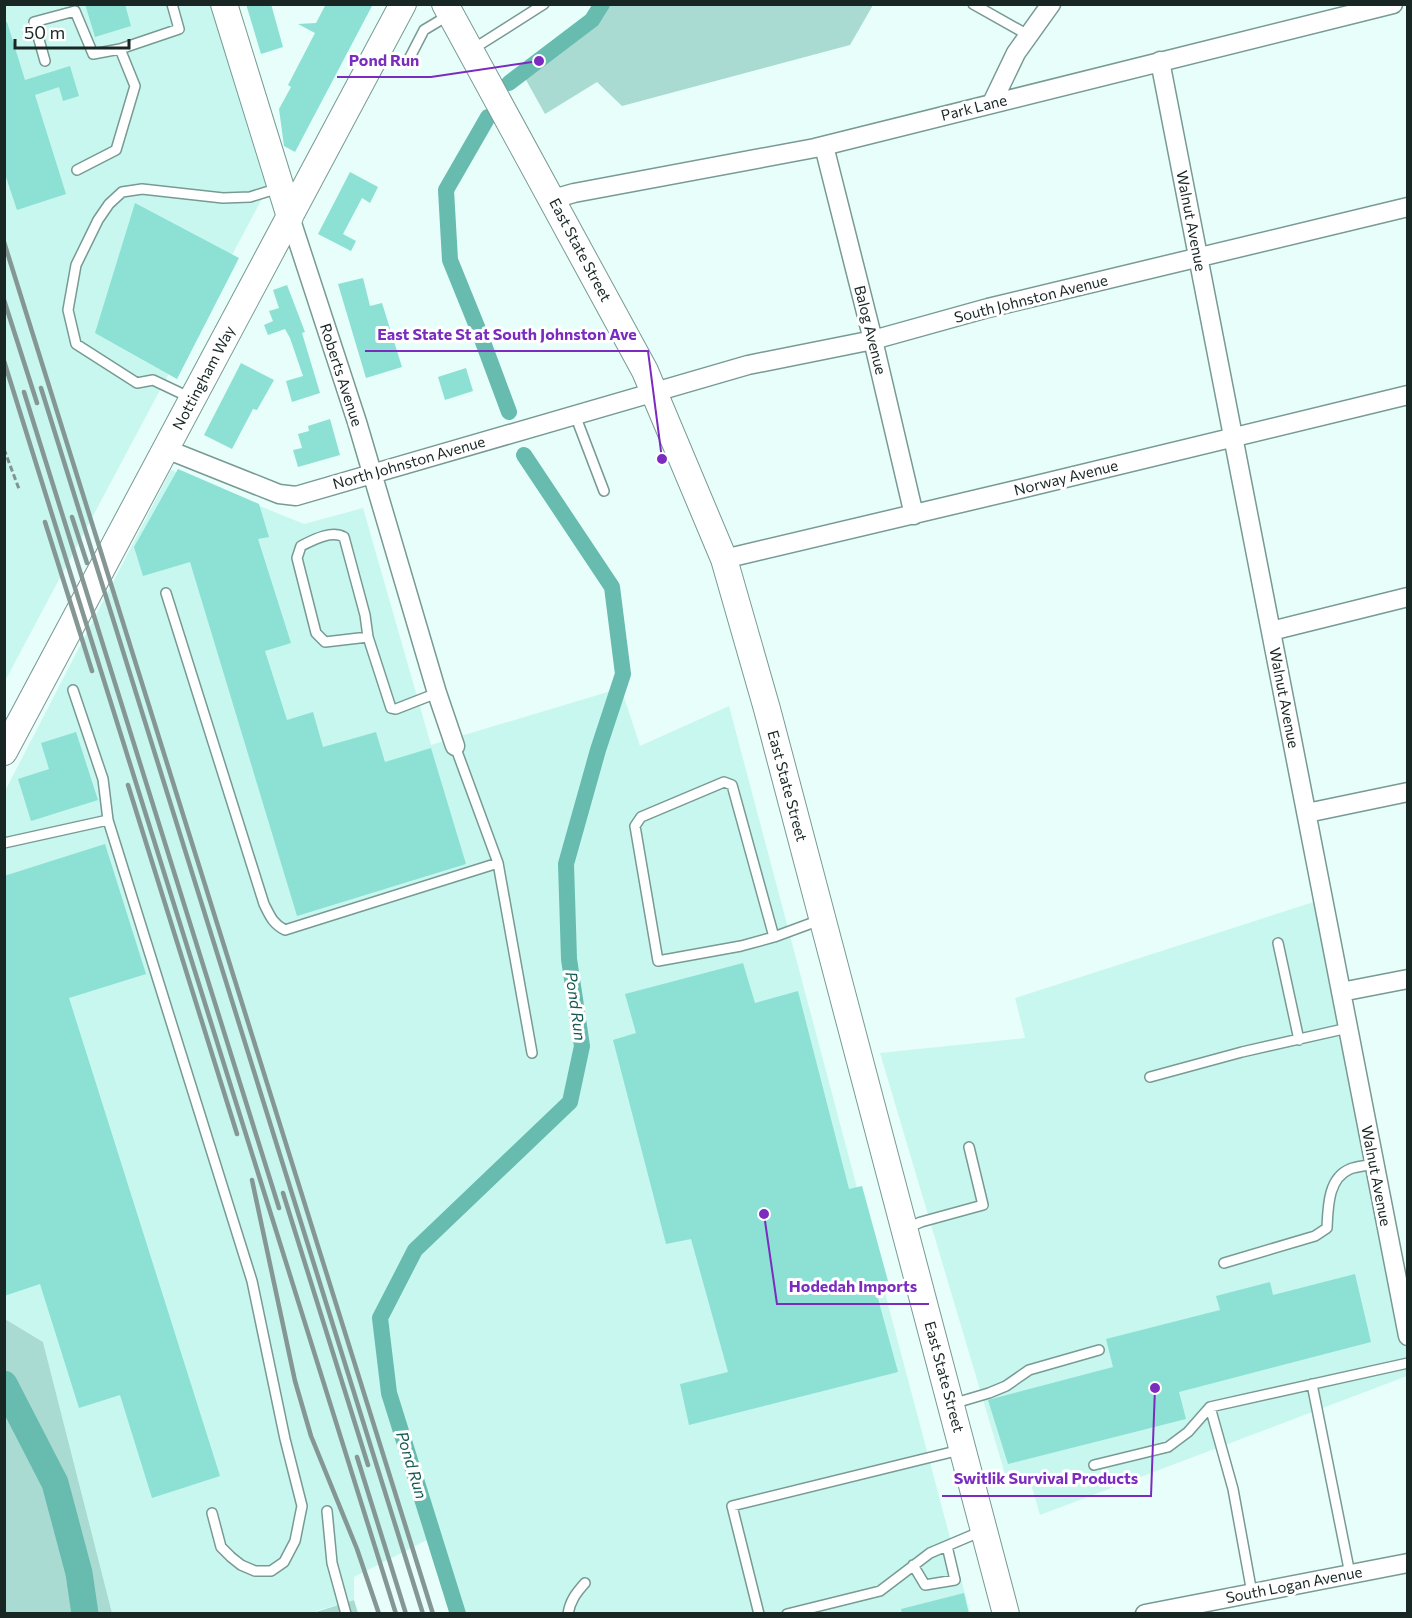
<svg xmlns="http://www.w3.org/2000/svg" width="1412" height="1618" viewBox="0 0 1412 1618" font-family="Commissioner,sans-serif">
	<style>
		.built { fill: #c8f7ef }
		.green { fill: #a9dbd3 }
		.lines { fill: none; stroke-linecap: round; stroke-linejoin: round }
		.canal { stroke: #67bbaf; stroke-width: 16 }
		.river { stroke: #67bbaf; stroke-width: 27 }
		.building { fill: #8ce0d4 }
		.lane-casing { stroke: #789a94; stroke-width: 12 }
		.street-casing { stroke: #789a94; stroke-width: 21 }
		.secondary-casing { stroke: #789a94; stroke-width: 28 }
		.path { stroke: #829491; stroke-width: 3; stroke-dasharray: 6 3; stroke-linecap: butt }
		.lane { stroke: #fff; stroke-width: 9 }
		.street { stroke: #fff; stroke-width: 18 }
		.secondary { stroke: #fff; stroke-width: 26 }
		.rail { stroke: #859794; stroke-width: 4.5 }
		.labels { text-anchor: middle; stroke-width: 6; stroke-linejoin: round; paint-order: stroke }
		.street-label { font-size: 15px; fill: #182624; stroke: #fff }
		.water-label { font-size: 16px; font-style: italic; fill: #135a52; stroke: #fff }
		.leader { fill: none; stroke: #7b2cbf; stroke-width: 2 }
		.callout-dot { fill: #7b2cbf; stroke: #fff; stroke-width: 2 }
		.callout-label { font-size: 16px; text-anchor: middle; font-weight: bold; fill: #7b2cbf; stroke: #fff; stroke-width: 6; stroke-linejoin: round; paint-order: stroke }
	</style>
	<rect width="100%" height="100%" fill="#e8fefa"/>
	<path class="built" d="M5 5H222L273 178 5 681Z
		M171 470 304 524 363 508 431 745 621 688 640 746 729 706 970 1613H453L433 1537 354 1577V1600L316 1611 317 1613H112L43 1342 5 1319V791Z
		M1320 900 1407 1343V1376L1040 1515 1029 1477 1008 1484 880 1053 1025 1038 1015 998Z"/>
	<path class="green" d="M608 4H873V5L850 45 622 106 597 82 545 114 521 71Z
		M5 1319 43 1342 112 1613H5Z
		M354 1600 358 1613 317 1614 316 1612Z"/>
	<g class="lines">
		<path class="canal" d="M509 83 592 20 602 4
			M488 117 446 190 450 260 480 334 509 412
			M458 1614 389 1393 380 1318 415 1250 570 1102 582 1046 569 959 566 864 598 750 623 674 612 587 524 455"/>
		<path class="river" d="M4 1384 55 1483 79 1573 85 1614"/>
	</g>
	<path class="building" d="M85 4H125L131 26 95 37Z
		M246 4H271L283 47 261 54Z
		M326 4H373L295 152 284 146 279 109 291 87 288 85 315 33 298 24 316 23Z
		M4 22H7L25 80 70 66 79 96 63 101 59 87 35 95 66 194 17 210 4 171Z
		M350 172 378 187 370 203 362 198 343 234 356 241 351 251 318 234Z
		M135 203 239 258 177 379 95 333Z
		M363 278 370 306 382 303 402 367 366 378 338 284Z
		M287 285 305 332 302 333 320 393 292 402 286 381 303 376 290 338 285 329 268 335 264 325 273 321 269 311 279 308 273 290Z
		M241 363 274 380 257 410 253 409 232 449 204 435Z
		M466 368 473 391 445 400 438 377Z
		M330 419 340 455 298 467 293 450 302 448 298 434 309 431 308 426Z
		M178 469 259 504 269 537 258 539 291 643 265 651 287 720 313 712 323 747 376 732 385 762 431 748 466 864 297 916 190 562 143 576 134 547Z
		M76 732 98 800 31 821 18 779 49 769 41 743Z
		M105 844 146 974 69 998 220 1476 152 1498 120 1395 79 1408 40 1284 4 1296V876Z
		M743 963 755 1003 798 991 849 1189 862 1186 888 1281 874 1284 898 1372 689 1425 680 1384 728 1372 691 1239 666 1244 613 1040 636 1033 625 994Z
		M1355 1274 1371 1342 1179 1392 1186 1419 1008 1464 988 1400 1113 1367 1106 1339 1220 1310 1216 1296 1270 1282 1273 1295Z
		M964 1593 969 1614H902L901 1609Z"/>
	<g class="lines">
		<g class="lane-casing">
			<path id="lane" d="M973 4 1028 35
				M473 49 544 4
				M45 61 34 22 75 11 93 54 120 49
				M407 63 424 30 449 15
				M77 170 116 150 135 86 120 49 179 29 172 4
				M191 398 153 380 137 383 76 344 68 310 76 265 98 220 109 204 122 192 142 189 223 198 250 197 279 188
				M575 415 604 491
				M166 593 264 904C270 916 273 924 285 930L498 863
				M368 637 325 642 316 633 297 558 301 546C313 540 331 530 344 537L365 615 368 637 391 708 396 709 437 693
				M455 746 498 863 532 1053
				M108 820 252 1281 285 1439 302 1506 295 1541 284 1562 271 1571H255L241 1565 231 1557 221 1547 212 1513
				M4 843 108 820 103 779 73 690
				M774 937 732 785 724 782 641 817 635 826 658 961 741 946 774 937 820 920
				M1278 943 1299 1040
				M1150 1077 1242 1052 1348 1028
				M907 1228 921 1222 983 1205 969 1147
				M1224 1263 1315 1236 1327 1228C1328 1207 1328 1178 1350 1169 1357 1166 1366 1166 1374 1164
				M1312 1384 1350 1574
				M952 1404 989 1393 1006 1386 1029 1370 1099 1350
				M1094 1465 1168 1447 1188 1432 1210 1407
				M327 1511 332 1563 346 1614
				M913 1565 925 1585 955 1580 947 1546
				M1252 1593 1233 1489 1210 1407 1408 1363
				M568 1614C570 1601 576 1593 585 1583
				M759 1614 732 1506 960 1450
				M787 1614 880 1591 930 1553 982 1531"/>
		</g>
		<g class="street-casing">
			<path id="street" d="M1160 61 1408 1336
				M992 103 1016 53 1051 4
				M824 146 873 340 914 515
				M553 199 574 193 815 148 1393 4
				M290 217 357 422 437 693 455 746
				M166 449 279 494 296 496 748 365 873 340 988 308 1408 207
				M724 559 1020 489 1408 395
				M1271 631 1408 597
				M1307 813 1408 792
				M1341 992 1408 979
				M1145 1614 1408 1563"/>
		</g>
		<g class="secondary-casing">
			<path id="secondary" d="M224 4 290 217
				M445 4 645 371 724 559 767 709 1006 1614
				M4 752 403 4"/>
		</g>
		<path class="path" d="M4 449 19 489"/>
		<use href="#lane" class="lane"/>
		<use href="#street" class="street"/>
		<use href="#secondary" class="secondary"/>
		<path class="rail" d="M4 242 433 1614
			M4 300 37 403
			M4 361 396 1614
			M41 388 423 1614
			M24 392 279 1208
			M72 517 87 563
			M45 522 92 671
			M128 785 237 1134
			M252 1180 295 1381 311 1436 357 1549 379 1614
			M283 1193 368 1465
			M357 1457 406 1614"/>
	</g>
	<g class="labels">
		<g class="street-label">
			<text transform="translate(974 108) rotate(-14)" y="5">Park Lane</text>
			<text transform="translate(1191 221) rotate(79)" y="5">Walnut Avenue</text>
			<text transform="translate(580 250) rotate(62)" y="5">East State Street</text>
			<text transform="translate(1031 299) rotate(-14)" y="5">South Johnston Avenue</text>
			<text transform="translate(870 330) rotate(76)" y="5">Balog Avenue</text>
			<text transform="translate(341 375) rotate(72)" y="5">Roberts Avenue</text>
			<text transform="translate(204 378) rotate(-62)" y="5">Nottingham Way</text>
			<text transform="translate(409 463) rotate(-16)" y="5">North Johnston Avenue</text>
			<text transform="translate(1066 478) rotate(-14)" y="5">Norway Avenue</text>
			<text transform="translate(1284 698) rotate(79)" y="5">Walnut Avenue</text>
			<text transform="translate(787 786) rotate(75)" y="5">East State Street</text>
			<text transform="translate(1376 1176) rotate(79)" y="5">Walnut Avenue</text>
			<text transform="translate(944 1377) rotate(75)" y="5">East State Street</text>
			<text transform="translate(1294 1585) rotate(-11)" y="5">South Logan Avenue</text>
		</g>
		<g class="water-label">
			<text transform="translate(576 1006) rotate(82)" y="6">Pond Run</text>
			<text transform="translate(412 1465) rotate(73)" y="6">Pond Run</text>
		</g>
	</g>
	<path class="leader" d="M539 61L431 77H337M662 459L648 351H365M764 1214L777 1304H929M1155 1388L1151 1496H942"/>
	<g class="callout-dot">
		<circle cx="539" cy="61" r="6"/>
		<circle cx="662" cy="459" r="6"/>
		<circle cx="764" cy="1214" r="6"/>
		<circle cx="1155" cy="1388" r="6"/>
	</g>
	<g class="callout-label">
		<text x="384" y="66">Pond Run</text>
		<text x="507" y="340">East State St at South Johnston Ave</text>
		<text x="853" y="1292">Hodedah Imports</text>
		<text x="1046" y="1484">Switlik Survival Products</text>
	</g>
	<rect width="1412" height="1618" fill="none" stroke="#182624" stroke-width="12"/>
	<path d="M15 39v9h114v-9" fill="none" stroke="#182624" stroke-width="3"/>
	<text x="24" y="39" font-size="18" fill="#182624" stroke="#ffffff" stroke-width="4.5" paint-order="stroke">50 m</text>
</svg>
